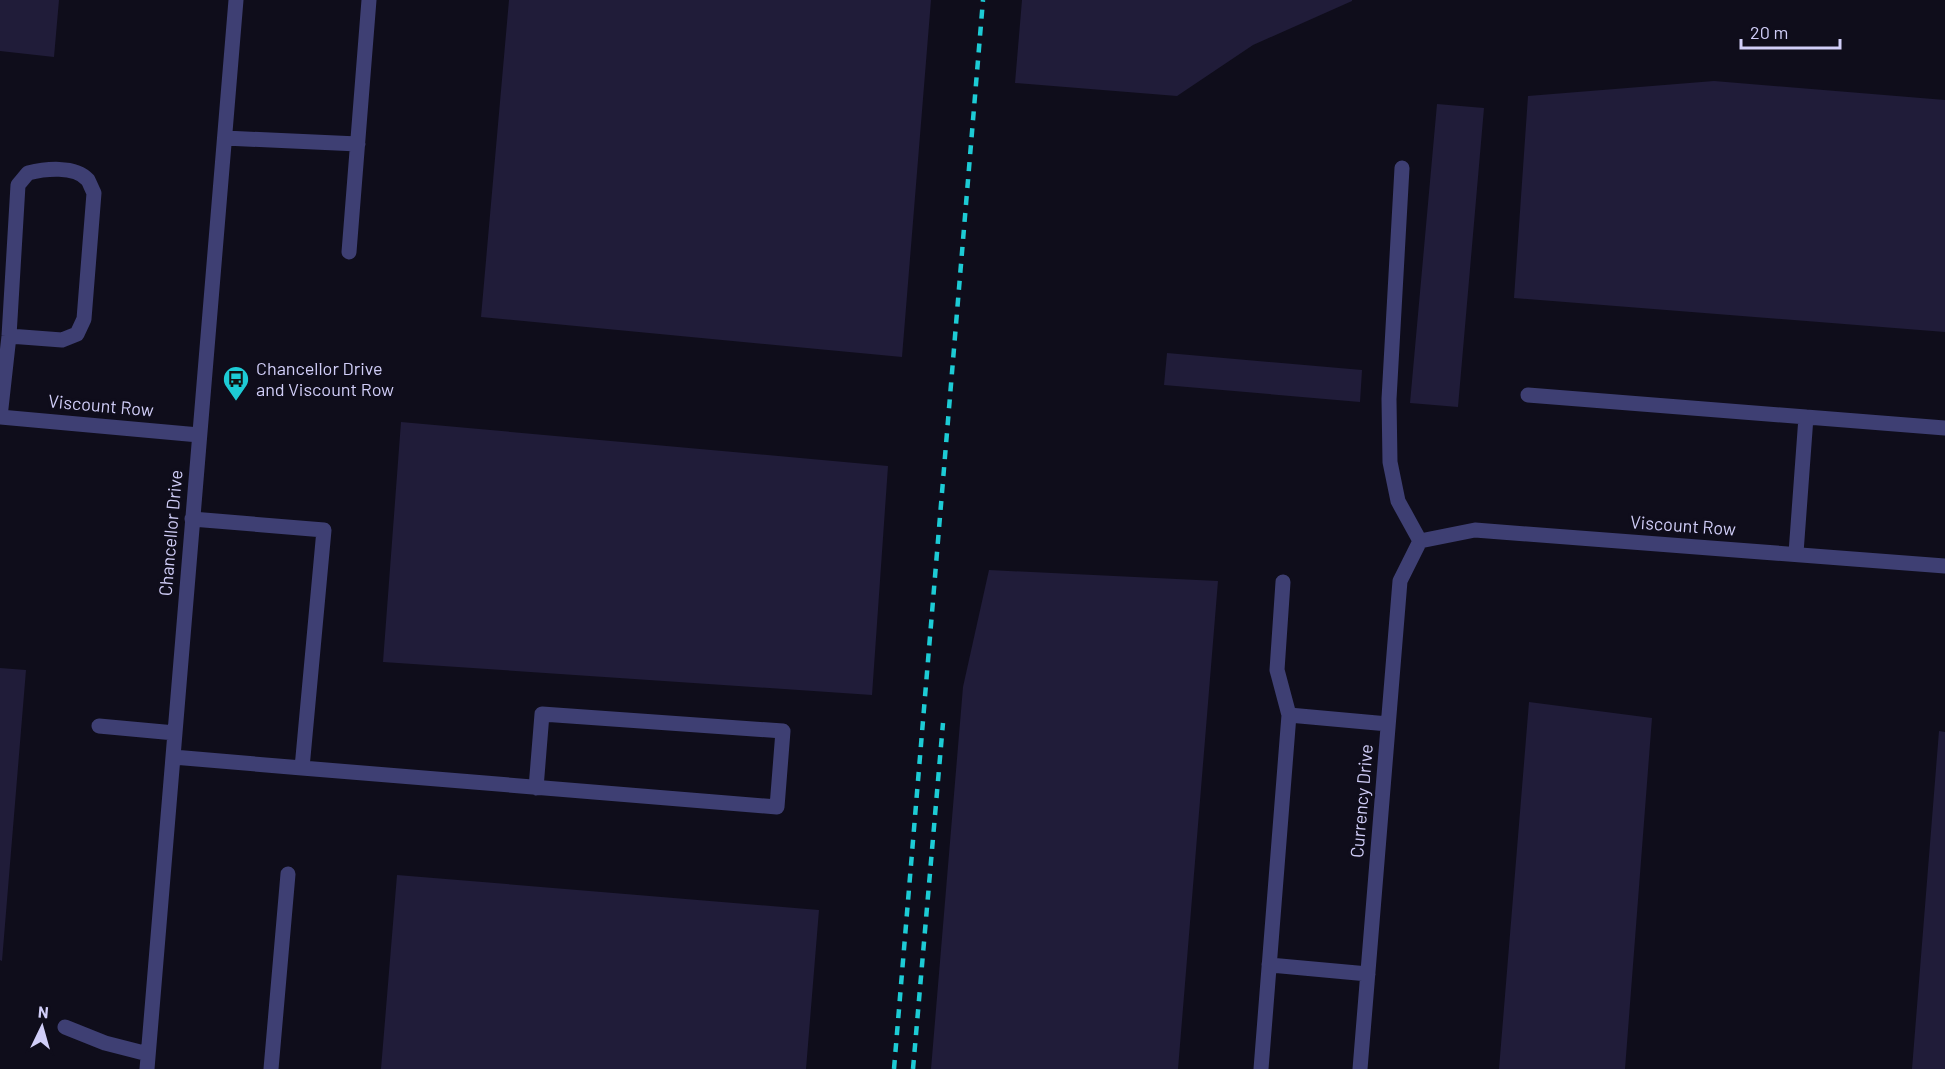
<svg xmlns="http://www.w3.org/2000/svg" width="1945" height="1069" viewBox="0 0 1945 1069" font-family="Barlow,sans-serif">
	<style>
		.building { fill: #201c39 }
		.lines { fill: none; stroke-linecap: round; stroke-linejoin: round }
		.minor { stroke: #3e3f73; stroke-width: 15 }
		.rail { stroke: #1dcbd5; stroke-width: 4.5; stroke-dasharray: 9 8; stroke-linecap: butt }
		.labels { text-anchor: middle; stroke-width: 6; stroke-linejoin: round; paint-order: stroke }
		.poi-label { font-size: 18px; fill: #d1cef8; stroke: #0f0d1b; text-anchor: start }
		.street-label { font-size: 18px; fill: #d1cef8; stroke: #0f0d1b }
	</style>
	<rect width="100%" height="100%" fill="#0f0d1b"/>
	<path class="building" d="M0 0H59L54 57 0 51Z
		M509 0H931L902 357 481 317Z
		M1022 0H1352V1L1253 45 1177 96 1015 83Z
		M1714 81 1945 100V332L1514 298 1528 96Z
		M1437 104 1484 108 1458 407 1410 403Z
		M1167 353 1362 370 1360 402 1164 385Z
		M401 422 888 466 872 695 383 662Z
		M989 570 1218 581 1178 1069H931L963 687Z
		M0 668 26 670 2 961 0 960Z
		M1529 702 1652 718 1625 1069H1499Z
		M1939 731 1945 732V1069H1912Z
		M397 875 819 910 806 1069H381Z"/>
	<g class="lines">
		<path class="minor" d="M225 138 358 144
			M1402 168 1389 399 1390 462 1398 501 1420 541
			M349 252 369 0
			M1528 395 1945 428
			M0 417 9 336 18 185 28 173C44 169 75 165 88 180 90 184 92 189 94 193L84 319 77 334 62 340 9 336
			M0 417 199 435
			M1420 541 1475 530 1945 566
			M1796 553 1806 417
			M1283 582 1277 670 1289 715
			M99 726 175 733
			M173 757 302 768 324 530 192 519
			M302 768 777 807 783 731 542 714 536 788
			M1269 965 1368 974
			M65 1027 105 1043 148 1054
			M147 1069 236 0
			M271 1069 288 874
			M1261 1069 1289 715 1388 724
			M1360 1069 1400 581 1420 541"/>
		<path class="rail" d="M894 1069 983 0
			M913 1069 943 723"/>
	</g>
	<defs>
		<g id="bus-pin" transform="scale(1.35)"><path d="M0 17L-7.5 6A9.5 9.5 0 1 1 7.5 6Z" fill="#1dcbd5" stroke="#0f0d1b"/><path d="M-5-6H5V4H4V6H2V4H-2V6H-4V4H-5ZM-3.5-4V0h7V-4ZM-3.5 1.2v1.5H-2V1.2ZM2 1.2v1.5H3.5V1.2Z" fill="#111"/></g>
	</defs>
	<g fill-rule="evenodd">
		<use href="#bus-pin" x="236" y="379"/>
	</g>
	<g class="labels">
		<g class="poi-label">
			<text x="256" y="375">Chancellor Drive<tspan x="256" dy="21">and Viscount Row</tspan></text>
		</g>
		<g class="street-label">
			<text transform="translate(101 406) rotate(5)" y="6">Viscount Row</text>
			<text transform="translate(1683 526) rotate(4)" y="6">Viscount Row</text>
			<text transform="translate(171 533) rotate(-85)" y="6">Chancellor Drive</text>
			<text transform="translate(1362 801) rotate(-85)" y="6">Currency Drive</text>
		</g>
	</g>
	<g transform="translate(42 1027) rotate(5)" stroke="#0f0d1b" stroke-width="4.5" paint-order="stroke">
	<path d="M0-4.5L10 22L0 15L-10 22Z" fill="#d1cef8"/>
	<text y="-9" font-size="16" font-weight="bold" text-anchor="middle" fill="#d1cef8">N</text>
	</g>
	<path d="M1741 39v9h99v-9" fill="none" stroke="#d1cef8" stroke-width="3"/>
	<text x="1750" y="39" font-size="18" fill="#d1cef8" stroke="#0f0d1b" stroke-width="4.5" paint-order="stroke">20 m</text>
</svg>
